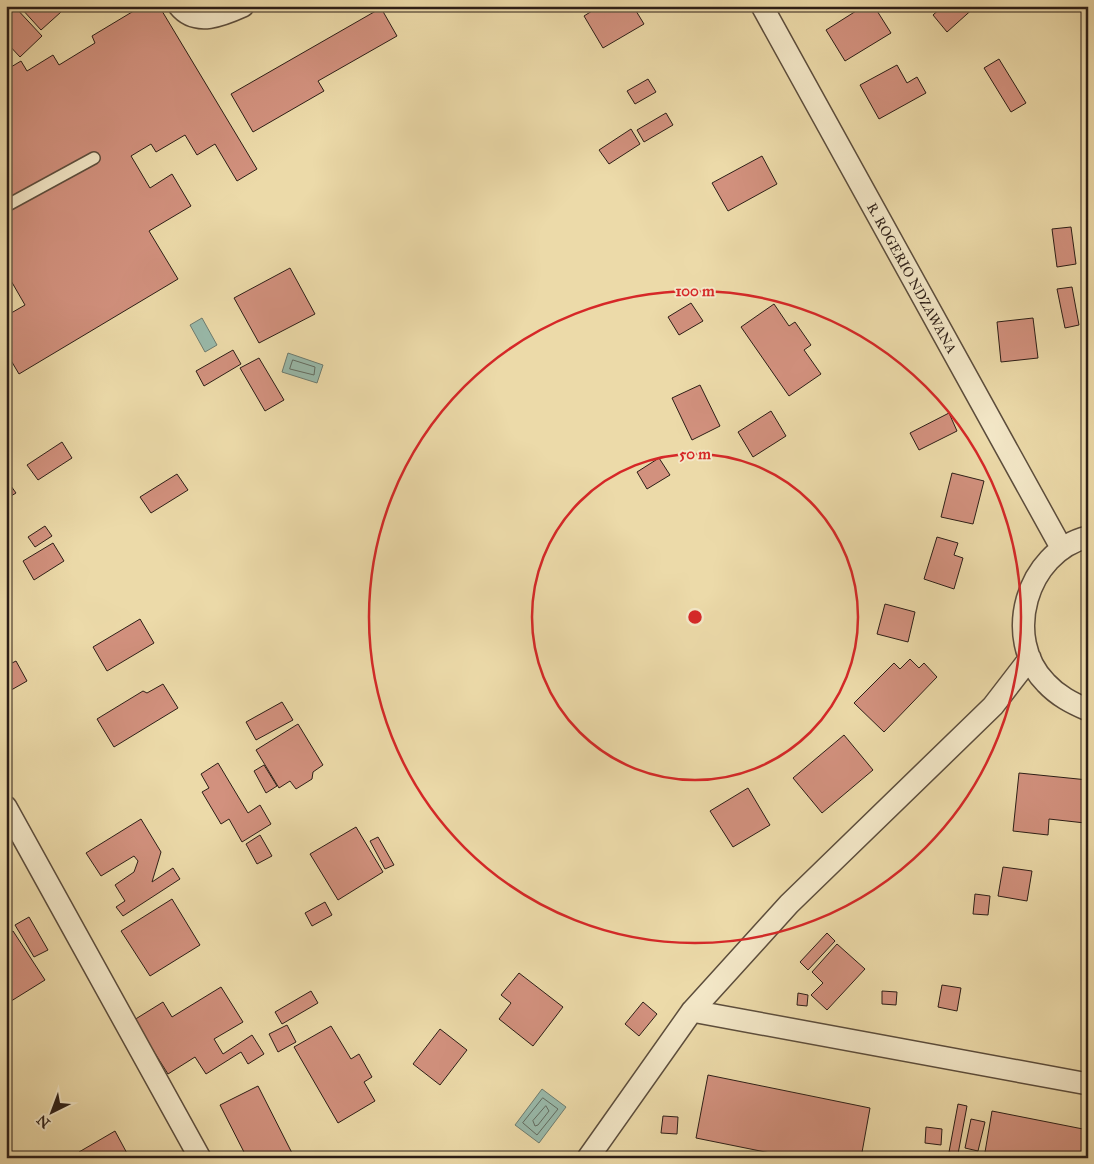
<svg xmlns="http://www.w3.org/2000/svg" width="1094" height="1164" viewBox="0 0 1094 1164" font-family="'IM FELL Great Primer',serif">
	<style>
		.water { fill: #99baab; stroke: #6d7c70 }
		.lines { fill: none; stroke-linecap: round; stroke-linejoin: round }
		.shore { stroke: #626c61; stroke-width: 1 }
		.building { fill: #d2917e; stroke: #2c1e17 }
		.service-casing { stroke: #5c4d3c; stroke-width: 14 }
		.minor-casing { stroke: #5c4d3c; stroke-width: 24 }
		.service { stroke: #f3e7c7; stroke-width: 11 }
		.minor { stroke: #f3e7c7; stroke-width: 21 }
		.ring { fill: none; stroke: #d62828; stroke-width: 2.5 }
		.labels { text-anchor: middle; stroke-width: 4; stroke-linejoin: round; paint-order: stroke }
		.street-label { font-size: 14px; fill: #2c1e17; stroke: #f3e7c7 }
		.centre { fill: #d62828; stroke: #f3e7c7; stroke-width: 2.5 }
		.ring-label { font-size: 15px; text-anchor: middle; font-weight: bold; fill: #d62828; stroke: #f3e7c7; stroke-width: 4; stroke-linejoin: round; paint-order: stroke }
	</style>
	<rect width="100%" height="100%" fill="#ecdaa9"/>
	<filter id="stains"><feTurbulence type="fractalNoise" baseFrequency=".004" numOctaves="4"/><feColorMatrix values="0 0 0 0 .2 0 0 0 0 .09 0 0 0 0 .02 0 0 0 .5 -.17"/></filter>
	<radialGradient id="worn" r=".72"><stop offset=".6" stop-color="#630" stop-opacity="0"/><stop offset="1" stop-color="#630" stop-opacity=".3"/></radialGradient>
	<path class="water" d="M202 318 217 345 205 352 190 325Z
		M288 353 323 365 317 383 282 372Z
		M542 1089 566 1107 539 1143 515 1125Z"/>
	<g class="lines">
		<path class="shore" d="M293 360 315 367 314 375 290 369Z
			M543 1098 558 1109 537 1135 523 1123Z
			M546 1106 549 1111 538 1125 535 1126 533 1121Z"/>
	</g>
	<path class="building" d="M6 6H14L42 36 20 57 6 42Z
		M23 6H57L61 12 41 30 21 8Z
		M142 6H159L257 169 237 181 215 144 197 155 185 135 156 152 151 144 131 156 150 188 172 174 191 206 149 231 178 279 19 374 6 352V316L25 305 10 279 6 281V70L21 61 27 71 53 55 59 65 95 43 92 36Z
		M600 6H633L644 24 603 48 584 16Z
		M864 6H874L891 33 845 61 826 30Z
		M943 6H976L947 32 933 15Z
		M381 8 397 36 318 81 324 91 253 132 231 94Z
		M999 59 1026 103 1011 112 984 68Z
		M897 65 907 83 917 77 926 93 879 119 860 85Z
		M648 79 656 92 635 104 627 91Z
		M666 113 673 125 644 142 637 130Z
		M631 129 640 144 609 164 599 150Z
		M762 156 777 184 728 211 712 183Z
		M1071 227 1076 264 1057 267 1052 229Z
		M290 268 315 314 259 343 234 298Z
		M1072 287 1079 325 1065 328 1057 289Z
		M691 303 703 321 679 335 668 317Z
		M774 304 789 326 795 322 811 345 804 350 821 374 789 396 741 327Z
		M1033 318 1038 358 1001 362 997 322Z
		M233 350 241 364 204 386 196 371Z
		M259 358 284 400 265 411 240 368Z
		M700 385 720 426 692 440 672 398Z
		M771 411 786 436 753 457 738 432Z
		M949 413 957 431 919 450 910 433Z
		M62 442 72 458 38 480 27 465Z
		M659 458 670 475 647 489 637 472Z
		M952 473 984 481 973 524 941 517Z
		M177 474 188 490 151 513 140 497Z
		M6 479 16 493 6 499Z
		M45 526 52 536 35 547 28 537Z
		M937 537 958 543 954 555 963 558 954 589 924 579Z
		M53 543 64 561 34 580 23 561Z
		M885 604 915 612 908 642 877 634Z
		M140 619 154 643 107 671 93 647Z
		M910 659 919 668 924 663 937 677 884 732 854 703 894 663 900 669Z
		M16 661 27 681 6 693V666Z
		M163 684 178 708 114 747 97 719 143 691 147 693Z
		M282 702 293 720 256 740 246 722Z
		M298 724 323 765 313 772 312 779 296 789 290 781 279 788 256 750Z
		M844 735 873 770 822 813 793 778Z
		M218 763 248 813 260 805 271 824 242 842 229 819 221 824 202 792 209 788 201 774Z
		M264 765 277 786 266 793 254 771Z
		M1019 773 1088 780 1085 823 1049 819 1048 835 1013 831Z
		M748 788 770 825 733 847 710 811Z
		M141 819 161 852 152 882 173 868 180 879 123 916 116 907 125 901 115 885 134 872 138 861 134 856 101 876 86 853Z
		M356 827 383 872 338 900 310 854Z
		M260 835 272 856 257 864 246 844Z
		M378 837 394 865 385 869 370 841Z
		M1003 867 1032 871 1027 901 998 896Z
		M975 894 990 896 988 915 973 914Z
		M172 899 200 945 150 976 121 931Z
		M325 902 332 915 312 926 305 913Z
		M29 917 48 950 34 957 15 925Z
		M13 931 45 980 8 1003 6 1000V935Z
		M827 933 835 941 808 970 800 962Z
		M837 944 865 969 827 1010 811 995 823 983 812 972Z
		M519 973 563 1007 533 1046 499 1019 511 1003 501 995Z
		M942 985 961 988 957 1011 938 1007Z
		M221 987 243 1022 214 1039 223 1054 252 1035 264 1054 248 1064 241 1052 206 1074 195 1057 168 1074 134 1020 163 1002 172 1017Z
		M311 991 318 1003 282 1024 275 1012Z
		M882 991 897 992 896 1005 882 1004Z
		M798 993 808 995 807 1006 797 1005Z
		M643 1002 657 1014 639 1036 625 1024Z
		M287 1025 296 1042 278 1052 269 1034Z
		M331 1026 351 1059 359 1054 372 1077 364 1082 375 1101 338 1123 294 1047Z
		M440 1029 467 1050 440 1085 413 1064Z
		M708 1075 870 1108 861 1158H795L696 1138Z
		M258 1086 293 1155 287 1158H247L220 1105Z
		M958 1104 967 1106 958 1154 949 1152Z
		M992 1111 1088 1130V1158H984Z
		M663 1116 678 1117 677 1134 661 1133Z
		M971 1119 985 1122 978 1151 965 1148Z
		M926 1127 942 1129 941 1145 925 1143Z
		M115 1131 129 1157 82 1158 79 1152Z"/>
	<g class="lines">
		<g class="service-casing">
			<path id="service" d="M6 206 94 158"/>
		</g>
		<g class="minor-casing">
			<path id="minor" d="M179 6C196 27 223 15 243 6
				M762 6 1062 549
				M1088 537C1026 552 1002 639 1046 683 1058 696 1072 703 1088 710
				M6 807 200 1158
				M692 1011 1088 1084
				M588 1158 692 1011 789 904 993 706 1030 658"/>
		</g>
		<use href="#service" class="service"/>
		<use href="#minor" class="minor"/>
	</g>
	<g class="ring">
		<circle cx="695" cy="617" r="163"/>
		<circle cx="695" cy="617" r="326"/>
	</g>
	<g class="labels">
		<g class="street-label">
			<text transform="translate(912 278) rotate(61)" y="5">R. ROGERIO NDZAWANA</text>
		</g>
	</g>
	<circle cx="695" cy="617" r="8" class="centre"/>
	<g class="ring-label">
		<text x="695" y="296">100 m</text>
		<text x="695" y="459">50 m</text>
	</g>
	<rect width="1094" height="1164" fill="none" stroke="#ecdaa9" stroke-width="25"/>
	<rect x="8" y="8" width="1079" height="1149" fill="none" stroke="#2c1e17" stroke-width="2.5"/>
	<rect x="12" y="12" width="1069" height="1139" fill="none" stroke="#2c1e17"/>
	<g transform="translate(52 1112) rotate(222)" stroke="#f3e7c7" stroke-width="4" paint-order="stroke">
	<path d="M0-4L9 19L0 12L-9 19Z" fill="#2c1e17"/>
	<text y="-8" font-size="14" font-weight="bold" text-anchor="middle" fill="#2c1e17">N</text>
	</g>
	<rect width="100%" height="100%" filter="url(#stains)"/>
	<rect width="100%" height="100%" fill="url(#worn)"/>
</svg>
